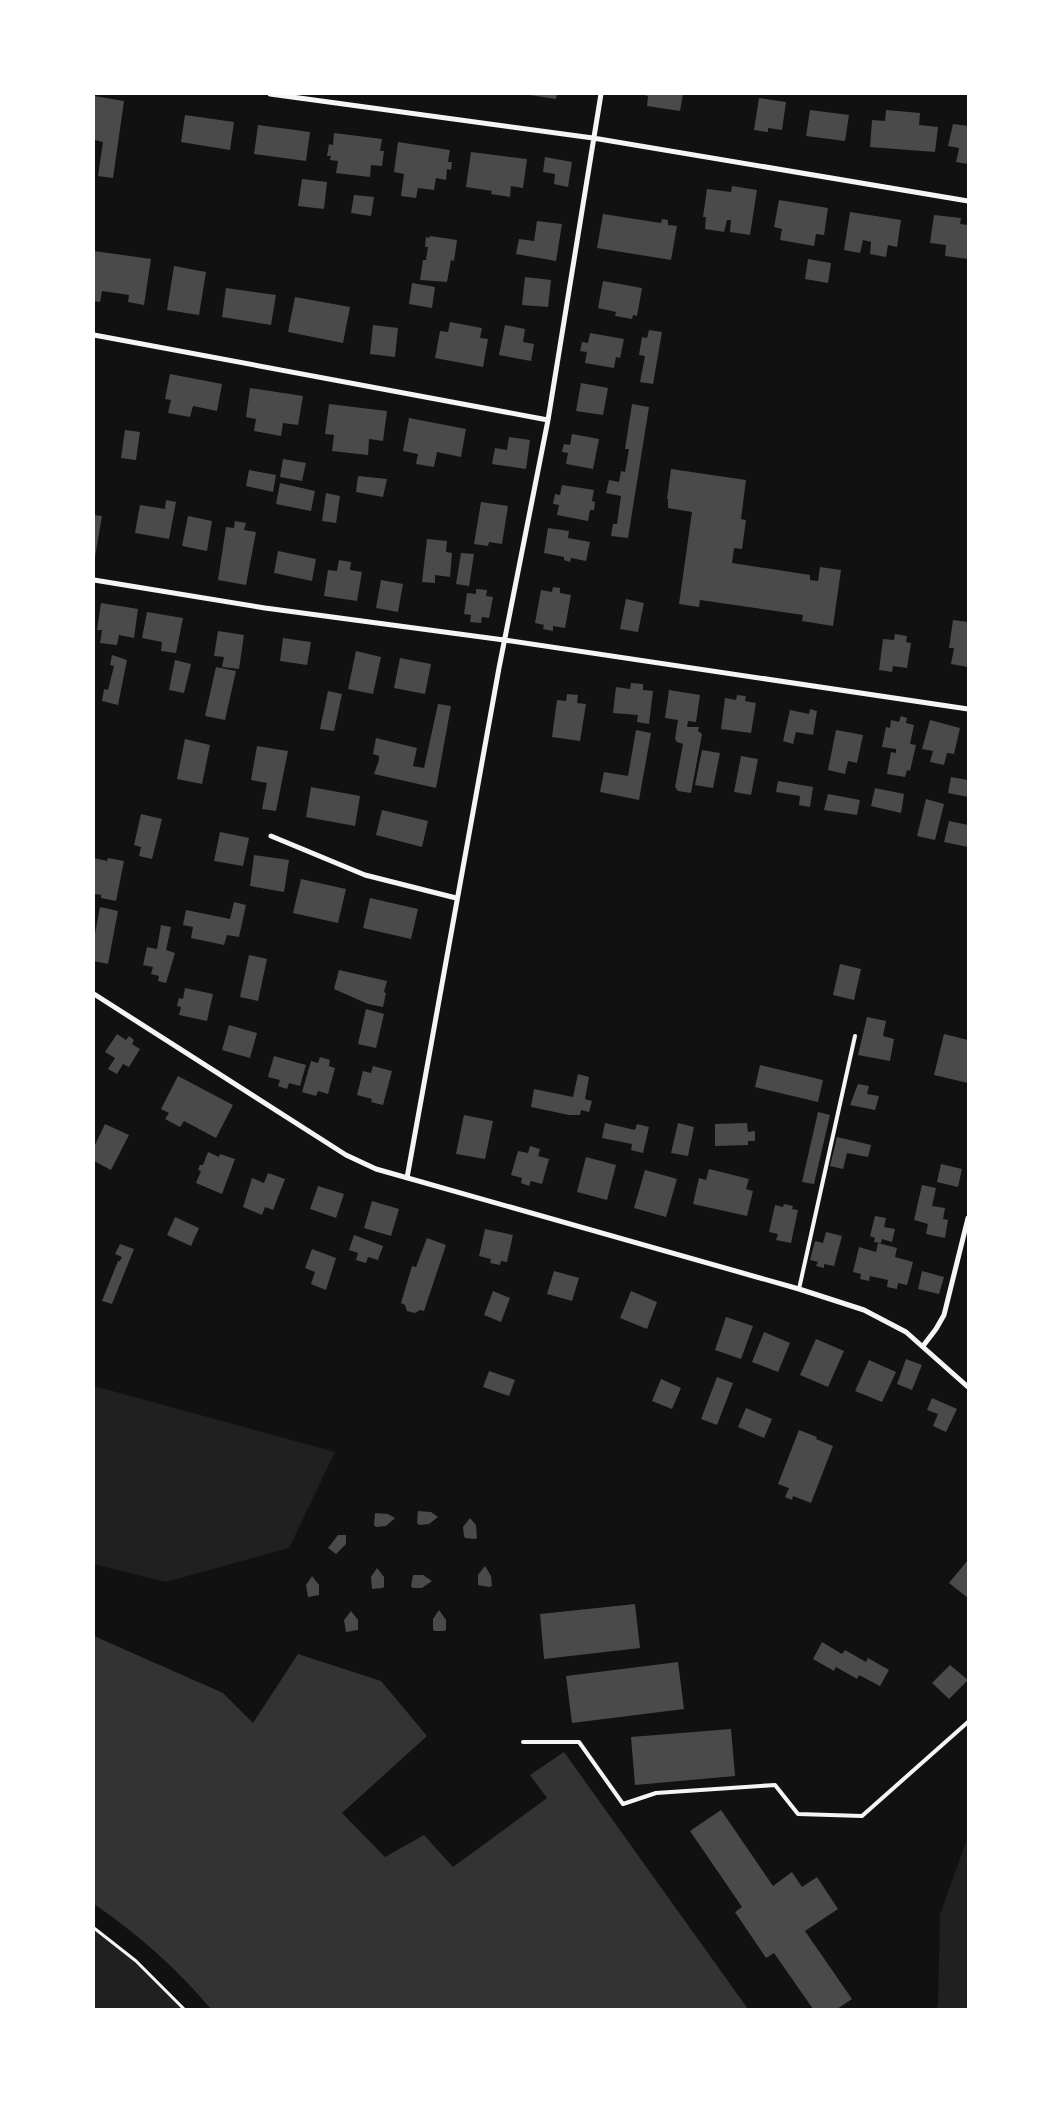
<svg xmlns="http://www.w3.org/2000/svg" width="1062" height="2103" viewBox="0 0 1062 2103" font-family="'DejaVu Sans',sans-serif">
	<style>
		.green { fill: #202020 }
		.water { fill: #333 }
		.building { fill: #4a4a4a }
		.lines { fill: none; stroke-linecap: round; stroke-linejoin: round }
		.path { stroke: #f5f5f5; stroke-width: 3 }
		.service { stroke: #f5f5f5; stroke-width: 4 }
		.minor { stroke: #f5f5f5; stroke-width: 5 }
	</style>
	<rect width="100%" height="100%" fill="#111"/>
	<path class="green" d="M94 1386 335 1452 289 1548 166 1582 94 1564Z
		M968 1836V2009H936L938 2005 940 1915Z
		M94 1928 136 1961 184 2009H94Z"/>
	<path class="water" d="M94 1636 223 1693 253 1723 298 1654 381 1681 427 1736 342 1813 385 1857 424 1835 453 1867 547 1798 530 1775 564 1752 748 2009H211C177 1969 138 1934 94 1904Z"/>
	<path class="building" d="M523 94H557L556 99Z
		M641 94H683L680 111 647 106 648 96Z
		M94 96 124 101 113 178 98 176 103 142 94 140Z
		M759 98 786 102 782 130 768 128V132L754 130Z
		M810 110 849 115 845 141 806 136Z
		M886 110 920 113 919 125 938 127 935 152 870 147 872 120 885 121Z
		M185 115 234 122 230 150 181 142Z
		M953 124 968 126V164L956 162 959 148 948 146Z
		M258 125 310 132 306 161 254 154Z
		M334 133 382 139 380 151H384L382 166 371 165 370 177 336 173 338 161 330 160 331 156H327L329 144 333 145Z
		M398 142 450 150 448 162H452L451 170 447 169 446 180 436 178 434 190 418 188 416 198 401 196 404 174 394 172Z
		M471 152 527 159 523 188 511 186 510 197 491 194 492 191 466 187Z
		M545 157 572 162 568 187 554 184 555 174 543 172Z
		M302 179 327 182 324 209 298 206Z
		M732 186 757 190 750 235 730 232 731 220H727L724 232 705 229 706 217H703L707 189 731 192Z
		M354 195 374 197 371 216 351 213Z
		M779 200 828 208 824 235 816 234 814 246 780 240 782 229 774 227Z
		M850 212 901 220 897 247 888 245 886 257 870 254 871 242 863 240 860 253 844 250Z
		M603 214 661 223 662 219 668 220V225L677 226 671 260 597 248Z
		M934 215 961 218 960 224 968 225V259L945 256 946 245 930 243Z
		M537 221 562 224 556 261 516 254 519 239 534 241Z
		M430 236 457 240 454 261 451 260 447 282 420 280 423 260H426L428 247H425L426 237 429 238Z
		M94 251 151 259 144 305 128 302 129 295 102 291 100 302 94 301Z
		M808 259 831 263 828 283 805 279Z
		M174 266 206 272 199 315 167 310Z
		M525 277 551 280 548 307 522 305Z
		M603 281 642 288 637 316 633 315 632 319 615 316 616 312 598 308Z
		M412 283 435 287 432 308 409 304Z
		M226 288 276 295 271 325 222 317Z
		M295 297 350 307 343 343 288 332Z
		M450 322 482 328 480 338 488 339 483 367 435 358 440 331 448 332Z
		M373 325 398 328 395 357 370 354Z
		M505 325 525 329 523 342 534 344 531 361 499 355Z
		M649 330 662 332 653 384 640 382 645 356 639 355 642 337 647 338Z
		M590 333 624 339 620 358 616 357 614 368 585 363 587 352 580 351 582 342 588 343Z
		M170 374 222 384 217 411 193 406 190 417 168 413 171 400 165 399Z
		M581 383 608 388 603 415 576 411Z
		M250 388 303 396 298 425 283 423 281 436 254 431 256 419 246 417Z
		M329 404 387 411 383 441 369 439 368 455 332 451 334 435 325 434Z
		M632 404 649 407 628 538 611 536 613 524H617L621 496 606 493 609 480 619 482 621 471 625 472 629 449H625Z
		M409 418 466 429 461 457 437 452 434 467 416 464 418 454 403 451Z
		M125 430 140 432 136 460 121 458Z
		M572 434 599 439 593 469 566 464 568 453 562 452 564 444 570 445Z
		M509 437 530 440 526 469 492 464 495 448 507 450Z
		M283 459 306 463 302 481 280 477Z
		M671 469 746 480 741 519 746 520 742 549 734 548 732 563 810 575V580L818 581 820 567 841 570 833 626 802 621 803 615 700 600 699 607 679 604 692 512 668 508V499H667Z
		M249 470 276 475 273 492 246 486Z
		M358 476 387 479 383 497 356 492Z
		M280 483 315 491 311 511 276 504Z
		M562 485 594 490 592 501 595 502 594 510H590L588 521 557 515 559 505 553 504 555 494 560 495Z
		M326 493 340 496 336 523 322 521Z
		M166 500 176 502 169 539 135 533 140 505 165 509Z
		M481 502 508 506 502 544 489 542 488 546 474 544Z
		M94 515 102 516 95 557H94Z
		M188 516 212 521 207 551 182 546Z
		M235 521 246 523 244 530 256 532 246 585 218 580 226 527 234 528Z
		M548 528 569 531 568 538 590 542 586 561 571 558 570 562 564 560V557L544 553Z
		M427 539 447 541 446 552 452 553 450 577 435 575V583L422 582Z
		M278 551 316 559 312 581 274 573Z
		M461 553 474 554 469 586 456 584Z
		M339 560 351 562 350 570 362 572 357 601 324 596 328 570 337 571Z
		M381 580 403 584 398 612 376 608Z
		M553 587 560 588V593L571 595 565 628 553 626V631L543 629 544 625 535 623 541 590 552 592Z
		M476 589 487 590 486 596 493 597 489 618 482 617 481 623 470 622 471 615 464 614 467 593 476 594Z
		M626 599 644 603 638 632 620 629Z
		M101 603 138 609 134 638 119 635 117 645 100 643 102 630H97Z
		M147 612 183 618 176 653 161 651 162 642 142 638Z
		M953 620 968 622V667L951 664 954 648H949Z
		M218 631 244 635 239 669 222 667 224 657 214 656Z
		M895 634 907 636 906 642 911 643 907 668 893 666 892 672 879 670 883 639 894 640Z
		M283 638 311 642 307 665 280 661Z
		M356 651 381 657 373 694 348 689Z
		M112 655 127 660 118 705 102 701 104 689 108 690 114 666 110 665Z
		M400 658 431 664 425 694 394 688Z
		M175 660 191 664 184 693 169 690Z
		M216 667 236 671 225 720 205 716Z
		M631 683 643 684V690L653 691 649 724 637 722 638 715 613 713 616 687 630 689Z
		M669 690 700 695 696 722 688 721 687 727H699L698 731 702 734 691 793 678 791 675 787 683 744 677 742 675 739 678 720 665 718Z
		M328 691 342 694 334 731 320 729Z
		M567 694 578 695 577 703 586 704 580 741 552 737 557 700 566 701Z
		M737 695 746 696 745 701 756 703 751 733 721 729 725 698 736 700Z
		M438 704 451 706 436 788 374 774 379 760V756L373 754 376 738 417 748 413 766 424 768Z
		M810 709 817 711 813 735 796 732 793 744 783 741 790 710 809 714Z
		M901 716 907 718 906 723 914 725 910 744 916 745 910 771 907 770 905 777 887 774 891 752 896 753V749L882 747 886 727 890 728 891 720 899 722Z
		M930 720 960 728 954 754 947 753 944 765 930 762 933 751 922 749Z
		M636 730 651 733 639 800 600 792 604 772 628 776Z
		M836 730 863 735 857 763 848 761 845 774 828 770Z
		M185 739 210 745 202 784 177 779Z
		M257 746 288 751 276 811 262 809 267 783 251 780Z
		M702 750 720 753 713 788 695 785Z
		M741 756 758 759 751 795 734 792Z
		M951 777 968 780V797L948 793Z
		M778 781 813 787 810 807 799 805 800 796 776 792Z
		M311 787 360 796 355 826 306 817Z
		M875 788 904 794 901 813 871 806Z
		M828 794 860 800 857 815 824 810Z
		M926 799 944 804 935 840 917 836Z
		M382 810 428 821 422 847 376 835Z
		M141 814 162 819 152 859 139 856 141 847 134 845Z
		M949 821 968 825V847L944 842Z
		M220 832 249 838 243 866 214 861Z
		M254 855 289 860 284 892 250 886Z
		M94 858 107 861 108 858 124 861 116 901 101 898V895L95 894 94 897Z
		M301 879 346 889 338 923 293 913Z
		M370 898 418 909 411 939 363 928Z
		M234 902 246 905 239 937 227 935 224 945 191 938 193 927 183 925 186 910 230 919Z
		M100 907 118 911 108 964 94 961V939Z
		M161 925 171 927 166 950 175 953 166 983 158 981 159 976 151 974 153 967 143 965 147 947 157 949Z
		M249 955 267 959 258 1001 240 997Z
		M840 964 861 969 854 1000 833 995Z
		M339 970 387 981 384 992 386 993 383 1007 368 1004 334 989Z
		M185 988 213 994 207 1021 179 1015 181 1007 177 1006 179 998 183 999Z
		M366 1009 384 1014 376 1048 358 1044Z
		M867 1017 886 1021 883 1036 894 1039 890 1061 858 1055Z
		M229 1025 257 1033 250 1058 222 1050Z
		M117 1034 126 1040 129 1036 134 1040 132 1044 140 1049 129 1067 123 1064 117 1074 108 1069 115 1058 105 1052Z
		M944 1034 968 1040V1083L934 1075Z
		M274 1056 306 1065 300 1086 289 1083 287 1089 278 1086 280 1080 268 1077Z
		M320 1057 330 1060 329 1066 335 1068 328 1094 318 1091 316 1096 302 1092 311 1061 318 1063Z
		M760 1065 823 1080 818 1102 755 1087Z
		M373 1066 392 1071 383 1105 371 1102 372 1099 357 1095 363 1071 371 1073Z
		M578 1074 589 1077 585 1099 592 1101 589 1112 581 1110 580 1115H569L531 1107 534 1089 573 1097Z
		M178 1076 233 1105 216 1138 184 1121 180 1127 165 1119 169 1113 161 1109Z
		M858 1084 869 1086 867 1094 879 1096 875 1110 850 1105Z
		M818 1112 830 1115 814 1184 802 1182Z
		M464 1115 493 1121 485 1159 456 1154Z
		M605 1123 635 1130 637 1124 649 1127 643 1153 631 1150 632 1144 602 1138Z
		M678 1123 694 1127 688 1156 671 1153Z
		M747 1123 748 1132 755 1131V1141H748V1145L715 1146V1124Z
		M105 1124 129 1135 111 1170 94 1161V1147Z
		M837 1137 871 1145 868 1157 847 1153 843 1169 830 1166Z
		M530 1146 540 1149 538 1156 549 1159 542 1184 531 1181 529 1186 521 1183 522 1178 511 1175 518 1151 528 1153Z
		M208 1152 219 1157 220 1154 235 1159 222 1194 196 1183 201 1171 198 1170 200 1165H203Z
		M586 1157 616 1165 607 1200 577 1192Z
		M941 1164 962 1169 958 1187 937 1182Z
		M709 1169 749 1179 746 1189 753 1191 747 1216 693 1204 699 1178 706 1180Z
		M645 1170 677 1179 666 1217 634 1208Z
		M268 1173 285 1179 273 1210 265 1207 262 1215 243 1207 252 1178 264 1183Z
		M922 1185 936 1188 932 1206 945 1208 943 1219 948 1220 945 1238 926 1234 928 1224 914 1220Z
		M318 1186 344 1194 336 1218 310 1209Z
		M372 1201 399 1209 391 1236 364 1228Z
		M784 1204 793 1206 792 1209 798 1210 791 1243 776 1240 778 1234 769 1232 775 1205 783 1207Z
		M875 1216 886 1218 884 1227 895 1229 892 1242 882 1239 881 1243 874 1242 875 1238 870 1236Z
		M175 1217 199 1228 191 1246 167 1235Z
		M485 1229 513 1235 507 1262 501 1261 500 1265 490 1263 491 1259 479 1256Z
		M826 1232 842 1236 834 1266 824 1264V1268L816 1266 818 1262 810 1260 815 1241 823 1243Z
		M354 1235 383 1246 378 1260 368 1257 366 1263 356 1260 358 1253 349 1250Z
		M427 1238 446 1245 424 1311 420 1310 415 1313 407 1311 405 1305 401 1303 412 1266 416 1267Z
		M878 1243 897 1248 895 1257 913 1262 907 1285 898 1283 897 1289 887 1287 888 1280 870 1276 869 1281 860 1279 861 1274 853 1272 859 1247 876 1252Z
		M120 1244 134 1249 112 1304 102 1301 118 1261H120L122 1257 115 1254Z
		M312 1249 336 1258 326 1290 311 1284 315 1272 305 1268Z
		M554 1271 579 1278 572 1301 547 1294Z
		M922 1271 944 1277 939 1294 918 1289Z
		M493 1291 510 1298 501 1322 484 1315Z
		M631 1291 657 1302 647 1329 620 1318Z
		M726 1317 753 1326 741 1359 715 1350Z
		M764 1332 790 1343 778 1372 752 1362Z
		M816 1339 844 1351 828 1387 800 1375Z
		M906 1359 922 1365 912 1390 897 1384Z
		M869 1360 896 1372 882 1402 855 1391Z
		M489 1371 515 1380 509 1396 483 1387Z
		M717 1377 733 1383 717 1425 701 1419Z
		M661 1379 681 1388 672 1409 652 1401Z
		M932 1398 957 1409 946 1432 933 1426 938 1414 927 1410Z
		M746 1408 772 1419 764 1438 738 1427Z
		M799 1430 817 1437 816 1439 833 1446 811 1503 793 1496 792 1500 785 1497 789 1488 778 1484Z
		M418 1511 431 1512 438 1517 429 1524 419 1525 417 1523Z
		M375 1513 388 1514 395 1518 386 1526 376 1527 374 1525Z
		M470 1518 476 1525 477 1538 475 1539 465 1538 464 1536 463 1527Z
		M338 1535H346V1544L336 1554 328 1548Z
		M968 1560V1598L949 1583Z
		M485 1566 491 1576 492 1586 489 1587 478 1585V1575Z
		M377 1568 384 1577V1587L382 1588 372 1589 371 1577Z
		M413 1575H423L432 1581 422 1588H413L411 1586Z
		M312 1576 319 1585V1595L308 1597 306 1585Z
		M635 1604 640 1648 544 1659 540 1614Z
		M439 1610 446 1620V1630L444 1631H434L433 1629V1619Z
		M351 1611 358 1620V1630L346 1632 344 1620Z
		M822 1642 842 1654 845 1650 866 1662 868 1658 889 1670 880 1686 859 1675 857 1679 836 1667 834 1671 813 1659Z
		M678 1662 684 1709 572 1723 566 1676Z
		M950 1665 968 1680 949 1699 932 1683Z
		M731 1729 735 1776 635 1785 631 1737Z
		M721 1810 773 1886 792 1872 802 1887 817 1877 838 1909 805 1931 852 1999 837 2009H813L774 1953 766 1958 735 1912 742 1907 690 1831Z"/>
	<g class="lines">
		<path class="path" d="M94 1928 136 1961 184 2009"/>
		<path class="service" d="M799 1289 855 1036
			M523 1742H579L623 1804 656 1793 775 1785 798 1814 862 1816 968 1722"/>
		<path class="minor" d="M270 94 593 138 968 201
			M94 335 548 420
			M94 580 265 608 504 640 968 709
			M271 836 365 875 456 898
			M94 994 346 1155 376 1169 799 1289 864 1310 906 1332 968 1387
			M407 1178 499 668 548 420 601 94
			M923 1346 936 1329 944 1315 968 1218"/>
	</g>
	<rect width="1062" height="2103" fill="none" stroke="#ffffff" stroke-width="190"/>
</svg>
